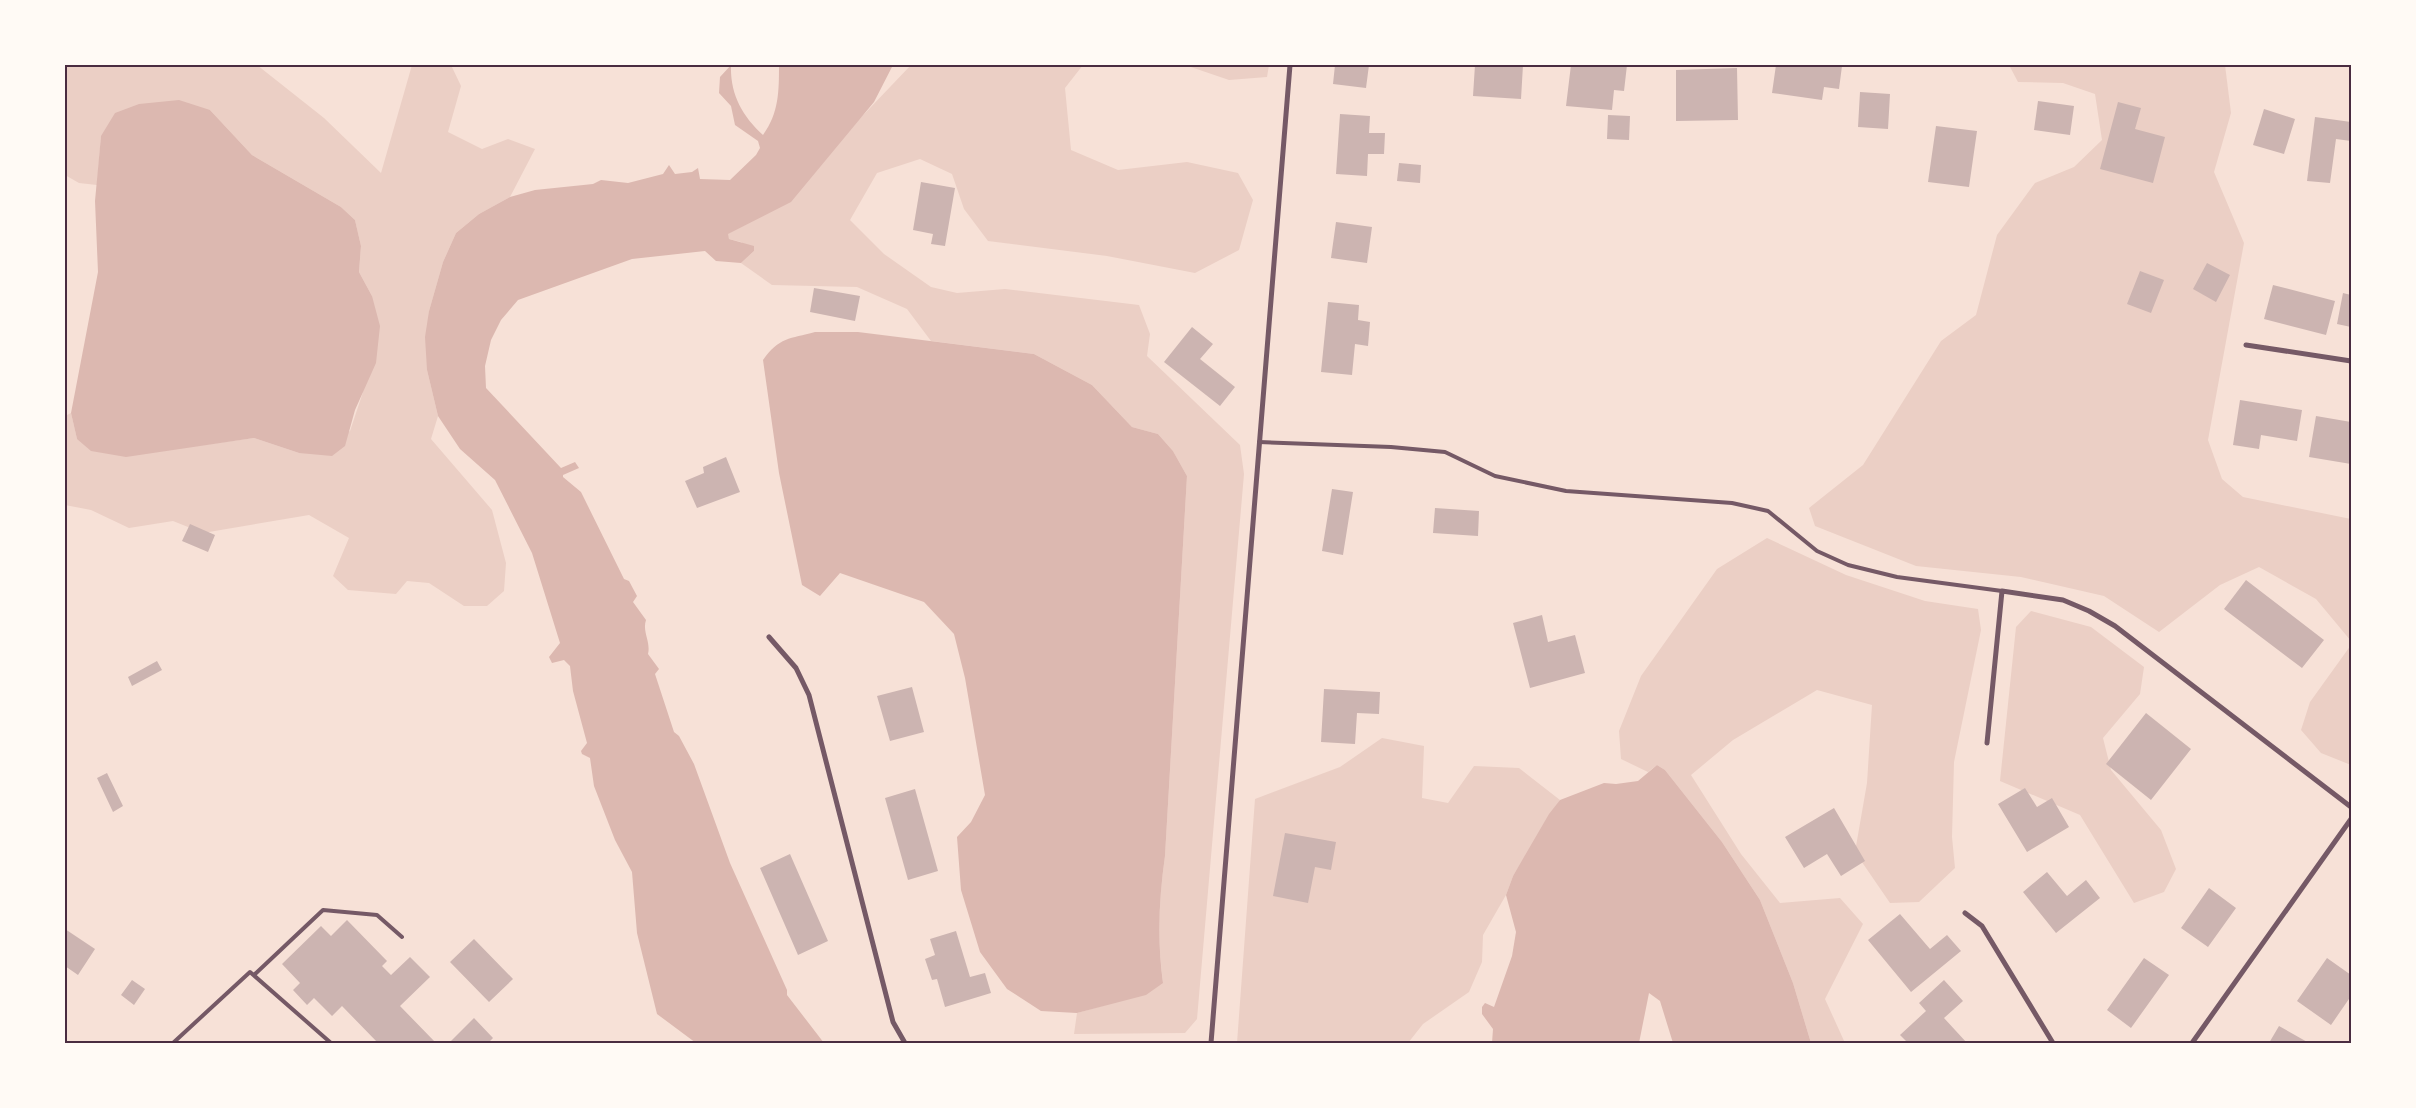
<svg xmlns="http://www.w3.org/2000/svg" width="2416" height="1108" viewBox="0 0 2416 1108" font-family="Helvetica,sans-serif">
	<style>
		.green { fill: #ebcfc5 }
		.water { fill: #dcb8b0 }
		.building { fill: #ccb4b1 }
		.lines { fill: none; stroke-linecap: round; stroke-linejoin: round }
		.service { stroke: #755966; stroke-width: 4 }
		.minor { stroke: #755966; stroke-width: 5 }
		.neatline { fill: none; stroke: #4a2c40; stroke-width: 2 }
	</style>
	<rect width="100%" height="100%" fill="#f7e1d7"/>
	<path class="green" d="M65 65H257L324 118 381 173 412 65H451L461 86 448 132 482 149 508 139 535 149 510 197 479 214 456 233 443 262 429 311 427 370 438 416 431 439 492 510 506 563 504 591 487 606H464L429 583 407 581 396 594 348 590 333 576 349 538 309 515 203 533 173 521 129 528 91 510 65 505V416L71 413 77 439 173 449 254 438 299 453 350 431 363 392 372 296 359 272 361 246 355 220 341 207 252 155 210 110 101 136 97 185 79 183 65 175Z
		M911 65H1083L1065 88 1071 150 1118 170 1187 162 1238 173 1253 200 1239 250 1195 273 1107 256 988 241 964 209 952 174 920 159 877 173 850 220 884 254 931 287 957 293 1005 289 1139 305 1150 334 1147 356 1240 445 1244 474 1197 1019 1185 1033 1074 1034 1077 1013 1109 1004 1163 982C1157 940 1159 898 1165 856L1187 476 1173 451 1158 434 1132 427 1092 385 1034 354 931 341 907 309 857 287 772 285 741 263 754 251 741 242 729 239 727 234 738 228 849 130Z
		M1185 65H1269L1267 77 1229 80Z
		M2009 65H2225L2231 113 2214 172 2244 243 2208 440 2222 479 2243 497 2351 519V641L2316 599 2259 567 2220 585 2159 632 2104 596 2021 577 1916 566 1815 526 1809 508 1863 465 1941 341 1976 315 1997 235 2035 183 2074 167 2102 140 2095 94 2063 83 2018 82Z
		M1767 538 1846 575 1925 601 1978 609 1981 630 1954 762 1952 837 1955 868 1919 902 1890 903 1855 852 1867 783 1872 705 1817 690 1733 740 1691 775 1741 854 1780 903 1840 898 1863 924 1825 999 1845 1043H1811L1793 983 1760 900 1722 842 1665 770 1657 765 1648 772 1621 759 1619 731 1641 676 1717 569Z
		M2031 611 2091 627 2144 667 2140 694 2103 738 2111 770 2161 830 2176 869 2164 892 2134 903 2080 815 2000 781 2016 627Z
		M2351 645V765L2321 753 2301 730 2310 702Z
		M1382 738 1424 746 1422 798 1448 803 1474 766 1519 768 1560 800 1513 876 1506 895 1483 935 1482 962 1469 992 1423 1024 1408 1043H1237L1255 799 1340 767Z"/>
	<path class="water" d="M731 65C730 94 742 116 763 135 779 113 779 91 779 65H893L874 102 791 202 728 234 729 239 754 246V251L741 263 716 261 705 251 632 259 518 300 501 320 491 340 485 366 486 388 561 468 575 462 579 468 563 475V477L581 492 624 579 629 581 637 596 633 602 646 620C642 632 651 642 648 654L659 669 655 674 674 732 679 736 694 764 730 863 787 990V995L824 1043H696L657 1014 637 933 632 872 615 840 594 786 590 758 582 754 581 751 587 743 573 691 570 666 564 660 552 663 549 657 560 643 532 553 495 480 460 449 438 416 427 370 425 337 429 311 443 262 456 233 479 214 510 197 535 190 593 184 601 180 628 183 663 174 669 165 675 174 692 172 698 168 700 179 730 180 756 155 760 148 758 141 735 125 731 106 719 93 720 77Z
		M179 100 210 110 252 155 341 207 355 220 361 246 359 272 372 296 380 326 376 363 355 410 345 446 332 456 299 453 254 438 126 457 91 451 77 439 71 413 98 272 95 201 101 136 115 113 139 104Z
		M815 332H858L1034 354 1092 385 1132 427 1158 434 1173 451 1187 476 1165 856C1159 898 1157 940 1163 983L1146 995 1077 1013 1041 1011 1007 989 980 952 961 890 957 837 971 822 985 795 965 678 954 634 924 602 840 573 820 596 802 585 779 473 763 360C779 337 790 339 815 332Z
		M1657 765 1665 770 1722 842 1760 900 1793 983 1811 1043H1673L1660 1001 1649 993 1639 1043H1492L1493 1029 1482 1014V1007L1485 1003 1494 1007 1512 956 1516 932 1506 895 1513 876 1549 814 1560 800 1604 783 1616 784 1638 781Z"/>
	<path class="building" d="M1335 65H1369L1366 88 1333 84Z
		M1475 65H1523L1521 99 1473 96Z
		M1571 65H1627L1624 91 1614 90 1612 110 1566 106Z
		M1776 65 1842 66 1839 89 1824 87 1822 100 1772 93Z
		M1737 68 1738 120 1676 121V70Z
		M1860 92 1890 94 1888 129 1858 127Z
		M2038 101 2074 106 2070 135 2034 130Z
		M2118 102 2141 108 2135 129 2165 137 2153 183 2100 169Z
		M2264 109 2295 119 2284 154 2253 145Z
		M1340 114 1370 116 1369 133H1385L1384 154H1368L1367 176 1336 174Z
		M1608 115 1630 116 1629 140 1607 139Z
		M2315 117 2351 122V141L2336 139 2330 183 2307 181Z
		M1936 126 1977 131 1969 187 1928 182Z
		M1399 163 1421 165 1420 183 1397 181Z
		M921 182 955 188 945 246 931 244 933 234 913 230Z
		M1336 222 1372 227 1367 263 1331 258Z
		M2207 263 2230 275 2216 302 2193 289Z
		M2140 271 2164 280 2151 313 2127 304Z
		M2273 285 2335 301 2326 335 2264 319Z
		M814 288 860 296 855 321 810 312Z
		M2343 293 2351 295V327L2337 324Z
		M1328 302 1359 305 1358 320 1370 322 1368 346 1355 344 1352 375 1321 372Z
		M1192 327 1213 344 1200 359 1235 387 1220 406 1164 362Z
		M2240 400 2302 410 2297 441 2261 435 2259 449 2233 445Z
		M2316 416 2351 422V464L2309 457Z
		M726 457 740 492 697 508 685 481 704 473 703 467Z
		M1332 489 1353 492 1343 555 1322 551Z
		M1435 508 1479 511 1478 536 1433 533Z
		M190 524 215 535 208 552 182 541Z
		M2246 580 2324 640 2302 668 2224 609Z
		M1542 615 1548 642 1575 635 1585 673 1530 688 1513 623Z
		M157 661 162 670 132 686 128 677Z
		M912 687 924 732 890 741 877 696Z
		M1324 689 1380 692 1379 714 1357 713 1355 744 1321 742Z
		M2146 713 2191 749 2151 800 2106 764Z
		M107 773 123 806 113 812 97 778Z
		M2025 788 2037 807 2052 798 2069 827 2027 852 1998 804Z
		M915 789 938 871 908 880 885 798Z
		M1834 808 1865 861 1841 876 1827 854 1804 868 1785 837Z
		M1285 833 1336 842 1331 870 1315 867 1308 903 1273 896Z
		M790 854 828 941 798 955 760 868Z
		M2047 872 2067 896 2086 880 2100 898 2056 933 2023 892Z
		M2209 888 2236 908 2208 947 2181 928Z
		M1900 914 1930 949 1947 935 1961 951 1911 992 1868 940Z
		M347 920 387 961 382 966 391 975 410 957 430 977 400 1006 436 1043H378L342 1006 332 1016 314 998 307 1005 293 990 300 983 282 964 321 926 331 936Z
		M65 929 95 949 78 975 65 966Z
		M956 931 970 977 985 973 991 993 945 1007 937 979 932 980 925 959 935 955 930 939Z
		M474 939 513 979 489 1002 450 962Z
		M2144 958 2169 975 2131 1028 2107 1010Z
		M2327 958 2351 975V996L2331 1025 2297 1001Z
		M132 980 145 989 134 1005 121 995Z
		M1944 980 1963 1001 1944 1018 1967 1043H1908L1900 1035 1926 1011 1919 1003Z
		M474 1018 493 1038 488 1043H449Z
		M2279 1026 2309 1043H2269Z"/>
	<g class="lines">
		<path class="service" d="M1259 442 1391 447 1445 452 1495 476 1566 491 1732 503 1768 511 1817 551 1848 565 1897 577 2002 591
			M254 975 323 910 377 915 402 937
			M173 1043 250 972 331 1043"/>
		<path class="minor" d="M2246 345 2351 361
			M769 637 796 668 809 695 893 1022 905 1043
			M1987 743 2002 591 2063 600 2089 611 2115 626 2351 807
			M1965 913 1982 926 2053 1043
			M1211 1043 1290 65
			M2192 1043 2351 819"/>
	</g>
	<rect width="2416" height="1108" fill="none" stroke="#fffaf5" stroke-width="132"/>
	<rect x="66" y="66" width="2284" height="976" class="neatline"/>
</svg>
